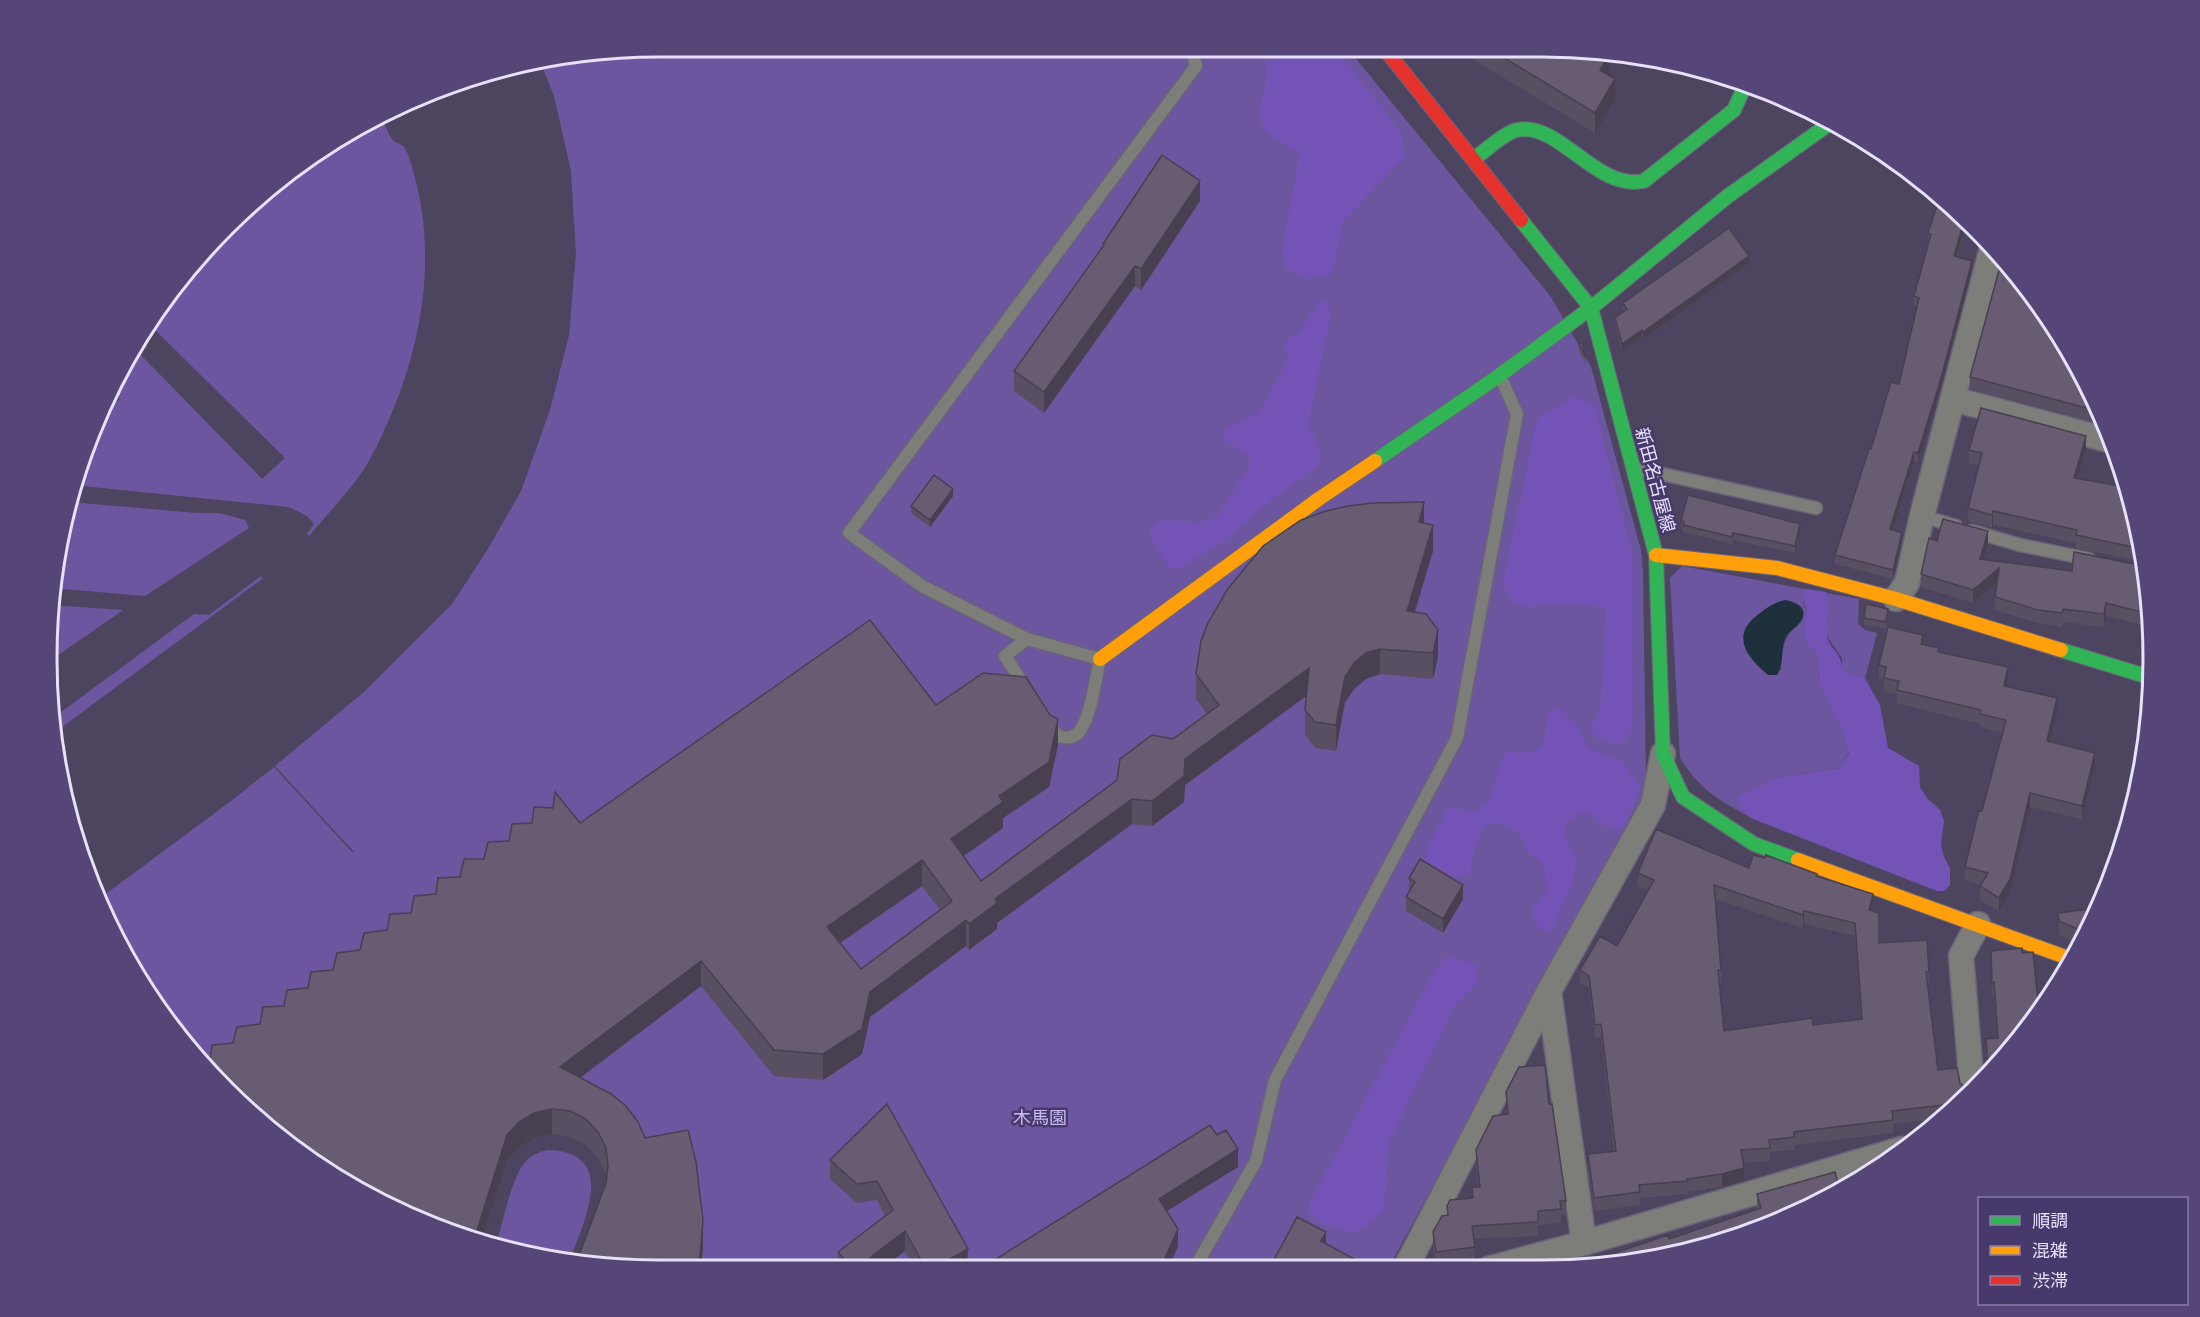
<svg xmlns="http://www.w3.org/2000/svg" width="2200" height="1317" viewBox="0 0 2200 1317" font-family="Rubik,'Noto Sans JP',sans-serif">
	<style>
		.green { fill: #6c56a0; fill-rule: evenodd }
		.forest { fill: #7354b6 }
		.water { fill: #1f303d }
		.lines { fill: none; stroke-linecap: round; stroke-linejoin: round }
		.lane-casing { stroke: #6a6479; stroke-width: 15 }
		.street-casing { stroke: #6a6479; stroke-width: 27 }
		.fast-casing { stroke: #6a6479; stroke-width: 16 }
		.slow-casing { stroke: #6a6479; stroke-width: 16 }
		.jam-casing { stroke: #6a6479; stroke-width: 16 }
		.lane { stroke: #7d7d79; stroke-width: 12 }
		.street { stroke: #7d7d79; stroke-width: 24 }
		.fast { stroke: #30b455; stroke-width: 14 }
		.slow { stroke: #ff9f0a; stroke-width: 14 }
		.jam { stroke: #e5322d; stroke-width: 14 }
		.wall { fill: #594f62; fill-rule: evenodd }
		.shaded-wall { fill: #484050 }
		.building { fill: #675c72; stroke: #484050; stroke-width: 1.5; fill-rule: evenodd }
		.labels { text-anchor: middle; stroke-width: 5; stroke-linejoin: round; paint-order: stroke }
		.street-label { font-size: 18px; fill: #e7e1fa; stroke: #48396c }
		.park-label { font-size: 18px; fill: #c7baf1; stroke: #48396c }
		.rim { fill: none; stroke: #e7e1fa; stroke-width: 3 }
	</style>
	<rect width="100%" height="100%" fill="#4d4560"/>
	<path class="green" d="M1348 49 1551 297 1591 367 1641 550 1643 571 1646 780 1643 798 1388 1269H701L703 1246 699 1202 638 1148 211 1075 173 1031 128 964 99 899 231 801 274 767 352 852H354L275 766 365 691 452 604 488 549 521 491 550 410 569 335 576 254 571 171 554 96 540 61 578 52Z
		M381 114C384 122 387 132 392 139 395 143 399 143 403 146 408 151 410 161 412 167 438 253 423 344 387 424 380 440 373 455 364 469 348 493 327 514 309 536L307 534 314 524 307 516 289 507 73 485 79 462 135 349 262 479 285 458 148 323 226 226 286 173Z
		M70 502 197 513H219L245 520 249 528 145 596 51 588Z
		M1682 566 1859 599 1858 624 1865 630 1877 633 1865 678 1850 674 1842 667V658L1802 600 1807 611 1803 633 1806 642 1817 655 1819 683 1842 729 1849 752 1839 768 1777 778 1739 807 1753 819C1718 799 1702 792 1680 758L1670 578ZM1799 624C1783 636 1782 650 1781 670L1768 675 1746 650Z
		M261 576 262 579 54 733 52 719 72 704 194 614 209 615Z
		M50 605 123 610 47 663Z
		M548 1150C619 1152 584 1221 570 1260L496 1245C502 1225 513 1172 527 1160 533 1154 540 1152 548 1150Z"/>
	<path class="forest" d="M1267 49H1335L1400 131 1405 157 1343 221 1334 269 1327 278 1301 277 1285 267 1282 253 1299 155 1291 148 1265 132 1259 113 1266 82Z
		M1320 300 1329 304 1330 318 1308 424 1319 449V465L1270 501 1224 541 1177 570 1168 566 1150 537 1151 528 1159 520 1201 522 1217 517 1251 464 1245 453 1224 439 1225 428 1259 412 1284 367 1288 354 1284 343 1302 329Z
		M1574 396 1594 405 1633 557V729L1624 742 1614 745 1595 737 1591 727 1600 711 1606 610 1598 605H1540C1523 612 1509 600 1503 584L1537 419Z
		M1807 589 1826 592C1830 608 1824 624 1827 637 1830 649 1841 652 1842 667L1850 674 1865 678 1880 705 1888 748 1919 766 1920 787 1927 798 1940 810 1944 821 1941 845 1944 857 1950 868V885L1944 891H1937L1753 819 1739 807 1738 797 1777 778 1839 768 1849 753 1842 729 1819 683 1817 655 1806 642 1803 633 1807 611 1802 593Z
		M1560 708 1579 729 1587 747 1623 762 1640 786 1630 814 1621 829 1606 827 1595 816 1580 812 1566 824 1565 838 1576 856 1573 882 1551 930 1544 931 1536 923 1533 909 1548 889 1544 865 1526 850 1521 835 1507 825 1489 823C1480 832 1476 842 1473 855 1471 862 1472 868 1468 875L1442 879 1422 864 1425 854 1449 807 1475 812C1499 797 1493 772 1507 752H1535L1545 741 1547 713Z
		M1445 957 1461 959 1476 965 1478 981 1470 991 1456 1003 1389 1142 1384 1210C1365 1227 1360 1238 1333 1227 1323 1223 1317 1220 1309 1211L1310 1202 1436 968Z"/>
	<path class="water" d="M1785 600C1799 602 1811 611 1798 625 1793 630 1788 632 1785 638 1781 650 1784 665 1777 675H1768C1745 656 1730 634 1760 613 1768 607 1775 602 1785 600Z"/>
	<g class="lines">
		<g class="lane-casing">
			<path id="lane" d="M1635 468 1816 508
				M1922 516 1956 526
				M1972 531 2020 545 2089 559
				M1027 639 922 586 849 533 1196 66 1192 49
				M1027 639 1100 659C1095 679 1092 715 1079 732 1073 739 1065 738 1057 736L1005 656Z
				M1194 1269 1256 1161 1275 1080 1457 738 1517 414 1500 376"/>
		</g>
		<g class="street-casing">
			<path id="street" d="M1953 399 2112 441
				M1896 599 1907 583 1922 516 1992 248
				M1549 991 1584 1243
				M1972 1088 1961 956 1978 924
				M1405 1269 1549 991 1653 805 1663 754
				M1488 1269 1584 1243 1902 1149"/>
		</g>
		<g class="fast-casing">
			<path id="fast" d="M1474 159C1485 151 1504 133 1517 130 1560 121 1595 191 1644 181L1734 110 1746 83
				M1521 220 1591 308 1656 555 1663 754 1683 797 1754 844 1798 860
				M1375 461 1500 375 1591 308 1728 196 1829 124
				M2061 650 2152 678"/>
		</g>
		<g class="slow-casing">
			<path id="slow" d="M1656 555 1777 568 1896 599 2061 650
				M1100 659 1320 498 1375 461
				M1798 860 2071 959"/>
		</g>
		<g class="jam-casing">
			<path id="jam" d="M1385 49 1521 220"/>
		</g>
		<use href="#lane" class="lane"/>
		<use href="#street" class="street"/>
		<use href="#fast" class="fast"/>
		<use href="#slow" class="slow"/>
		<use href="#jam" class="jam"/>
	</g>
	<path class="wall" d="M1458 48H1582L1610 75 1609 76 1615 100 1595 133 1458 50Z
		M1940 197 1967 220 1957 257 1972 270 1942 384 1918 462 1914 461 1893 530 1902 542 1893 579 1835 564V555L1871 449 1899 384 1917 306H1914V296L1928 243V233Z
		M1200 201 1141 290 1135 286 1044 413 1014 391V371L1103 247V244Z
		M1749 263 1643 339 1642 337 1622 351 1615 325V318L1624 312 1623 310V303Z
		M2051 319 2105 421 2095 418 2094 422 1970 389V377Z
		M1579 344 1586 357V364L1579 351Z
		M2086 449 2078 479 2142 539 2144 562 2076 548V543L1993 525 1992 528 1968 521V508L1979 466 1969 463V450Z
		M953 496 930 527 911 513V506Z
		M1681 521 1800 531 1795 553 1733 540 1732 544 1683 532V529L1681 528Z
		M1424 523 1433 551 1415 612 1438 656 1433 679 1380 674 1366 679 1354 689 1345 702 1336 751 1315 748 1305 735V710L1306 696 1185 785 1184 802 1152 826 1132 824 997 923V929L969 950 966 946 870 1017 862 1054 823 1080 774 1076 701 986 580 1078 645 1138 703 1246 701 1269H618L606 1183V1174L598 1158 586 1145 570 1137 552 1134 534 1138 519 1147 507 1161 481 1242 461 1238 210 1061 509 841 580 823 936 705 1058 745 1049 787 1003 818V828L963 856 981 881 1207 714 1196 699V674ZM922 886 940 910 861 969 840 943Z
		M1937 541 1988 544 1984 559 2072 571 2144 566 2150 627 2106 616 2104 627 2063 622 2062 627 2038 623 1995 610V597L1997 583 1973 603 1921 587V574Z
		M1888 616 1886 629 1864 625V618Z
		M1923 645 2008 681 2007 687 2057 712 2050 742 2095 767 2082 819 2030 807 2010 893 1999 911 1980 900V886L1981 885 1965 880V867L1982 811 2003 733 1980 727V724L1897 703V694L1884 691V680L1879 679V665Z
		M1749 868 1817 876 1873 907 1872 911 1879 943 1929 972V985H1928L1938 1070 1960 1083 1966 1088 1971 1089 1945 1118 1893 1124V1133L1794 1145V1150L1770 1152V1161L1743 1163 1744 1181 1722 1187 1688 1192V1194L1640 1198V1205L1594 1211 1588 1167V1154L1614 1151 1601 1037 1595 1038 1589 988 1580 983V970L1617 946 1648 890 1638 886V873ZM1715 899 1803 928 1804 924 1855 936 1861 1019 1813 1025 1724 1031 1719 983H1721V970Z
		M1409 878 1463 899 1443 933 1406 911V897L1409 891Z
		M2099 908 2080 944 2059 935 2058 913Z
		M1991 951 2022 953 2039 1012 1987 1065 1986 1039 1997 1038 1994 995H1992Z
		M1506 1092 1549 1104 1566 1201V1214L1561 1215V1223L1538 1225V1236L1474 1239 1475 1261 1436 1266 1433 1245V1232L1447 1215V1206L1472 1198 1478 1187 1476 1163V1150L1507 1114Z
		M887 1104 968 1269H915L905 1251 881 1269H838V1252L885 1216 877 1200 857 1203 830 1179V1160Z
		M1238 1167 1167 1211 1178 1246 1168 1269H996V1259Z
		M1839 1187 1582 1269H1576V1266L1669 1239 1757 1209V1194Z"/>
	<path class="shaded-wall" d="M1610 54V75L1600 91V70Z
		M1615 79V100L1595 133V113Z
		M1200 181V201L1141 290V269Z
		M1965 218 1967 220 1954 265V256Z
		M1749 256V263L1643 339V332Z
		M1972 261V270L1942 384 1918 462V453Z
		M1135 266V286L1044 413V392Z
		M1642 330V337L1622 351V344Z
		M119 382V400L106 408Z
		M2086 436V449L2074 491V478Z
		M1914 452V461L1890 539V529Z
		M953 489V496L930 527V520Z
		M1424 502V528L1419 522Z
		M1993 511V525L1992 528V515Z
		M1800 524V531L1795 553V546Z
		M1433 525V551L1407 637V611Z
		M1988 531V544L1980 572V559Z
		M1902 533V542L1893 579V570Z
		M1999 568V581L1973 603V590Z
		M2106 603V616L2104 627V614Z
		M1438 630V656L1433 679V653Z
		M1380 649V674L1366 679 1354 689 1345 702 1336 751V725L1345 677 1354 663 1366 653Z
		M2008 667V681L2004 700V686Z
		M1309 668V694L1185 785 1184 802 1152 826V801L1185 759Z
		M2057 698V712L2047 755V741Z
		M1058 719V745L1049 787 1003 818V828L951 865V839L999 796Z
		M2095 753V767L2082 819V806Z
		M2030 793V807L2010 893 1999 911V898Z
		M1132 799V824L997 923V929L969 950V924L995 899Z
		M922 860V886L827 952V927Z
		M1463 885V899L1443 933V919Z
		M1873 894V907L1869 923V910Z
		M1804 911V924L1803 928V915Z
		M966 920V946L870 1017 862 1054 823 1080V1054L870 992Z
		M701 961V986L560 1093V1067Z
		M552 1109V1134L534 1138 519 1147 507 1161 481 1242 474 1240 507 1135 519 1122 534 1113Z
		M1238 1149V1167L1159 1216V1199Z
		M1744 1168V1181L1722 1187V1174Z
		M703 1220V1246L701 1269H697Z
		M1178 1229V1246L1168 1269H1160Z
		M905 1231V1251L881 1269H855Z
		M1326 1232V1253L1321 1241Z
		M968 1249 967 1269H932Z
		M1354 1259V1269H1349Z
		M1134 1262V1269H1123Z"/>
	<path class="building" d="M1488 48H1582L1608 53 1610 54 1600 70 1615 79 1595 113Z
		M1162 155 1200 181 1141 269 1135 266 1044 392 1014 371 1104 245 1103 244Z
		M1940 197 1965 218 1954 256 1972 261 1942 375 1918 453 1914 452 1890 529 1902 533 1893 570 1835 555 1869 449H1871L1891 382 1899 384 1919 298 1914 296 1931 234 1928 233Z
		M1729 228 1749 256 1643 332 1642 330 1622 344 1615 318 1627 309 1623 303Z
		M2002 259 2051 319 2098 407 2095 406 2094 410 1970 377Z
		M1582 342 1586 357 1579 344Z
		M1981 408 2086 436 2074 478 2126 487 2142 539 2143 549 2076 535 2077 530 1993 511 1992 515 1968 508 1982 453 1969 450Z
		M934 475 953 489 930 520 911 506Z
		M1688 495 1800 524 1795 546 1733 533 1732 537 1683 525 1684 522 1681 521Z
		M1424 502 1419 522 1433 525 1407 611 1426 614 1438 630 1433 653 1380 649 1366 653 1354 663 1345 677 1336 725 1315 722 1305 710 1309 668 1185 759 1184 776 1152 801 1132 799 995 899 997 903 969 924 966 920 870 992 862 1029 823 1054 774 1050 701 961 560 1067 611 1094 626 1106 638 1122 645 1138 688 1130 696 1162 703 1220 700 1255 697 1269H618L577 1261 606 1183 608 1166 606 1148 598 1132 586 1119 570 1111 552 1109 534 1113 519 1122 507 1135 474 1240 461 1238 318 1167 226 1091 199 1061H210L212 1045 233 1043 237 1027 260 1024 263 1007 284 1006 287 990 308 988 311 972 333 970 337 953 360 950 364 933 387 930 390 914 411 913 414 896 436 894 438 878 460 877 464 859H484L488 842 509 841 512 824 532 823 534 807 553 808 555 792 580 823 870 620 936 705 983 673 1026 677 1050 715 1058 719 1049 762 999 796 1003 802 951 839 981 881 1117 780 1120 759 1152 735 1173 739 1219 705 1196 674 1201 641 1208 623 1227 590 1263 546 1301 520 1326 511 1348 506 1373 503ZM922 860 952 901 861 969 827 927Z
		M1943 519 1988 531 1980 559 2072 571 2074 552 2144 566 2149 614 2106 603 2104 614 2063 609 2062 613 2038 610 1995 597 1999 568 1973 590 1921 574 1929 538 1937 541Z
		M1866 604 1888 609 1886 622 1864 618Z
		M1888 627 1923 635 1921 644 1939 648 1938 652 2008 667 2004 686 2057 698 2047 741 2095 753 2082 806 2030 793 2010 879 1999 898 1980 886 1988 873 1965 867 1979 810 1982 811 2006 720 1980 714 1981 710 1897 690 1899 681 1884 678 1886 667 1879 665Z
		M1656 829 1749 868 1753 855 1765 858 1766 855 1817 874 1816 876 1873 894 1869 910 1879 913V943L1927 940 1929 972H1926L1938 1070 1957 1068 1960 1083 1966 1088 1971 1089 1965 1096 1953 1097V1104L1892 1111 1893 1120 1794 1132V1137L1769 1140 1770 1148 1741 1150 1744 1168 1722 1174 1687 1179 1688 1181 1639 1185 1640 1192 1594 1198 1588 1154 1616 1151 1601 1024 1595 1025 1589 976 1580 970 1600 936 1617 946 1654 880 1638 873ZM1714 885 1803 915 1804 911 1855 923 1862 1019 1813 1025 1812 1018 1724 1031 1718 970H1721Z
		M1420 859 1463 885 1443 919 1406 897 1415 882 1409 878Z
		M2099 908 2087 930 2082 931 2059 921 2058 913Z
		M2022 948V953L2033 952 2039 1012 1985 1073V1065H1988L1986 1039 1998 1038 1994 982H1992L1991 951Z
		M1545 1065 1549 1104H1552L1566 1201H1560L1561 1209 1538 1211V1222L1472 1226 1475 1247 1436 1252 1433 1232 1442 1216 1448 1215 1447 1206 1450 1200 1473 1198 1472 1187H1480L1476 1150 1493 1116 1508 1114 1506 1092 1519 1067Z
		M887 1104 968 1249 932 1269H926L905 1231 855 1269H852L838 1252 893 1210 877 1181 857 1184 830 1160Z
		M1210 1125 1217 1135 1226 1130 1238 1149 1159 1199 1178 1229 1160 1269H1130L1134 1262 1123 1269H1002L996 1259Z
		M1835 1172 1839 1187 1856 1183 1847 1189 1700 1250 1577 1269 1576 1266 1668 1235 1669 1239 1761 1208 1757 1194Z
		M1297 1217 1326 1232 1321 1241 1354 1259 1349 1269H1269Z"/>
	<g class="labels">
		<g class="street-label">
			<text transform="translate(1655 480) rotate(75)" y="6">新田名古屋線</text>
		</g>
		<g class="park-label">
			<text x="1040" y="1124">木馬園</text>
		</g>
	</g>
	<path d="M0 0H2200V1317H0ZM658 57H1542A601 601 0 0 1 2143 658V659A601 601 0 0 1 1542 1260H658A601 601 0 0 1 57 659V658A601 601 0 0 1 658 57Z" fill="#554677" fill-rule="evenodd"/>
	<path class="rim" d="M658 57H1542A601 601 0 0 1 2143 658V659A601 601 0 0 1 1542 1260H658A601 601 0 0 1 57 659V658A601 601 0 0 1 658 57Z"/>
	<rect x="1978" y="1197" width="210" height="108" fill="#48396c" stroke="#887ca5" stroke-width="1.5"/>
	<rect x="1990" y="1216" width="30" height="9" fill="#30b455" stroke="#887ca5" stroke-width="1.5"/>
	<text x="2032" y="1227" font-size="18" fill="#e7e1fa">順調</text>
	<rect x="1990" y="1246" width="30" height="9" fill="#ff9f0a" stroke="#887ca5" stroke-width="1.5"/>
	<text x="2032" y="1257" font-size="18" fill="#e7e1fa">混雑</text>
	<rect x="1990" y="1276" width="30" height="9" fill="#e5322d" stroke="#887ca5" stroke-width="1.5"/>
	<text x="2032" y="1287" font-size="18" fill="#e7e1fa">渋滞</text>
</svg>
